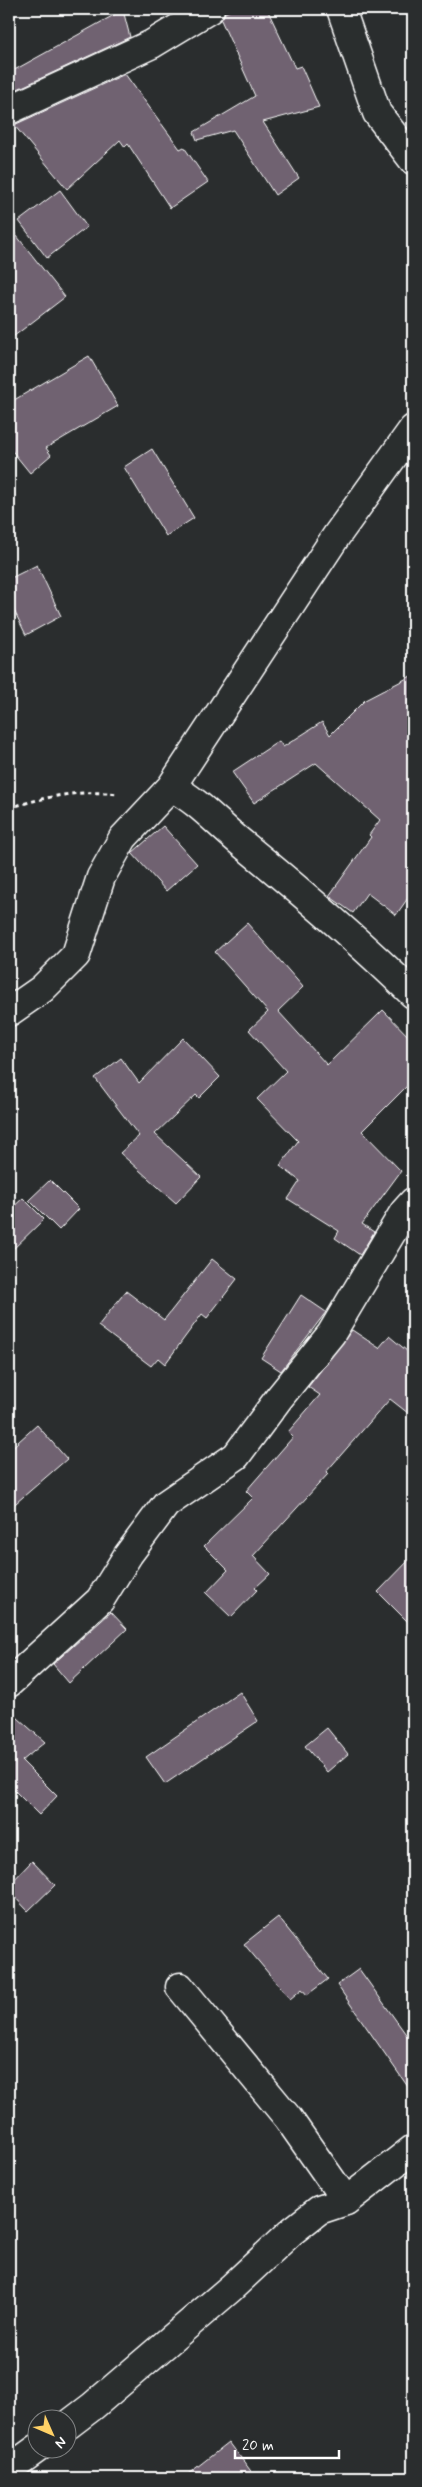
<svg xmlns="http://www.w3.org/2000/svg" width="422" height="2487" viewBox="0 0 422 2487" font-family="Mynerve,sans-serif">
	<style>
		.building { fill: #6f6271; stroke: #fff }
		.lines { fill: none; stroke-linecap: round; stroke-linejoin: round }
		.street-casing { stroke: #fff; stroke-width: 31 }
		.path { stroke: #fff; stroke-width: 3; stroke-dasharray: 4 4; stroke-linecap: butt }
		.street { stroke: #2a2d2e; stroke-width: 28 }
	</style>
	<rect width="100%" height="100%" fill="#2a2d2e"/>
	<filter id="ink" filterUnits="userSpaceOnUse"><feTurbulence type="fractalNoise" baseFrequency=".02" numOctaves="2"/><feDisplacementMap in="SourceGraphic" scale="10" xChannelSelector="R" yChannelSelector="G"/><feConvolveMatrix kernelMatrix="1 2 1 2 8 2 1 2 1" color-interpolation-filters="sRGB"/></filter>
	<g filter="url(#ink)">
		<path class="building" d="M233 9H267L295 68 301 66 319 107 263 122 299 178 275 195 233 130 197 140 194 132 255 96 221 20 225 13Z
			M123 10 130 37 9 93V73Z
			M125 74 180 149 184 147 208 182 170 208 128 144 125 147 120 140 67 189 14 125Z
			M60 190 87 227 47 258 19 221Z
			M9 226 65 297 9 340Z
			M89 356 118 406 46 448 51 455 30 473 9 447V403Z
			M152 449 194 518 166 536 124 467Z
			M37 565 61 616 26 635 9 600V579Z
			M413 675V891L396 915 367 893 353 913 329 896 371 837 369 835 380 820 316 763 254 803 232 772 279 741 283 747 322 722 330 735 365 700Z
			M163 826 197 864 166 891 132 853Z
			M247 923 303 987 278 1011 327 1065 383 1010 413 1041V1080L362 1131 401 1171 362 1224 374 1232 360 1255 335 1238 339 1231 288 1199 300 1181 280 1166 298 1141 257 1099 286 1071 249 1030 268 1012 215 952Z
			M183 1038 220 1077 199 1098 196 1095 155 1134 201 1177 176 1203 120 1153 139 1136 95 1078 121 1058 139 1083Z
			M50 1180 79 1209 59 1230 29 1200Z
			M23 1198 44 1219 9 1253V1211Z
			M212 1259 237 1279 207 1318 202 1314 165 1364 158 1358 151 1366 98 1326 126 1291 164 1320Z
			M301 1295 326 1312 281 1371 261 1358Z
			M352 1330 379 1348 389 1336 413 1356V1417L390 1399 326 1472 328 1474 253 1556 270 1574 255 1588 257 1590 231 1617 206 1593 228 1570 204 1546 253 1498 246 1491 293 1437 288 1432 320 1395 308 1387Z
			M37 1425 67 1459 9 1509V1450Z
			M413 1556V1627L378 1592Z
			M111 1612 127 1629 69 1683 53 1664Z
			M240 1692 258 1721 165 1784 146 1757Z
			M9 1710 45 1742 22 1761 57 1796 39 1815 9 1785Z
			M327 1728 348 1754 327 1772 305 1746Z
			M32 1861 55 1885 28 1911 9 1891V1885Z
			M278 1917 328 1979 307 1995 302 1989 290 1999 244 1944Z
			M359 1969 413 2044V2094L337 1985Z
			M229 2442 256 2478H183Z"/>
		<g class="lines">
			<g class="street-casing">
				<path id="street" d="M341 9 377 113 413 160
					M9 110 152 44 210 9
					M171 787C198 801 216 822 239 841 299 890 358 940 413 994
					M9 1012 42 989 76 955 101 877 123 838 171 787 337 535 413 429
					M9 1683 100 1600 128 1555 166 1504 236 1456 279 1398 331 1334 404 1212 413 1202
					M180 1987 288 2118 346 2201
					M68 2425 93 2406 231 2288 291 2232 319 2210 346 2201 413 2149
					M9 2469 38 2448"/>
			</g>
			<path class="path" d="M9 808C48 796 77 790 119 794"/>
			<use href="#street" class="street"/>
		</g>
	</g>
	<rect width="422" height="2487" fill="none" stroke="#2a2d2e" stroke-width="30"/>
	<rect x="15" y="15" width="392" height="2457" fill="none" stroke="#fff" stroke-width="2" filter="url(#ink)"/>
	<g transform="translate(52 2434) rotate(135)"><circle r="24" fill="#2a2d2e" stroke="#7f8182"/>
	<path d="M0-4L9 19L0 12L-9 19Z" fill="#ffd166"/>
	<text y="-8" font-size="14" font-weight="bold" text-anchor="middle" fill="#ffffff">N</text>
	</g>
	<path d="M235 2450v8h104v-8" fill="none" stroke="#ffffff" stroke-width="2.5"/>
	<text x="242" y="2450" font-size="15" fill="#ffffff" stroke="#2a2d2e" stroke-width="4" paint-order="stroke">20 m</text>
</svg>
